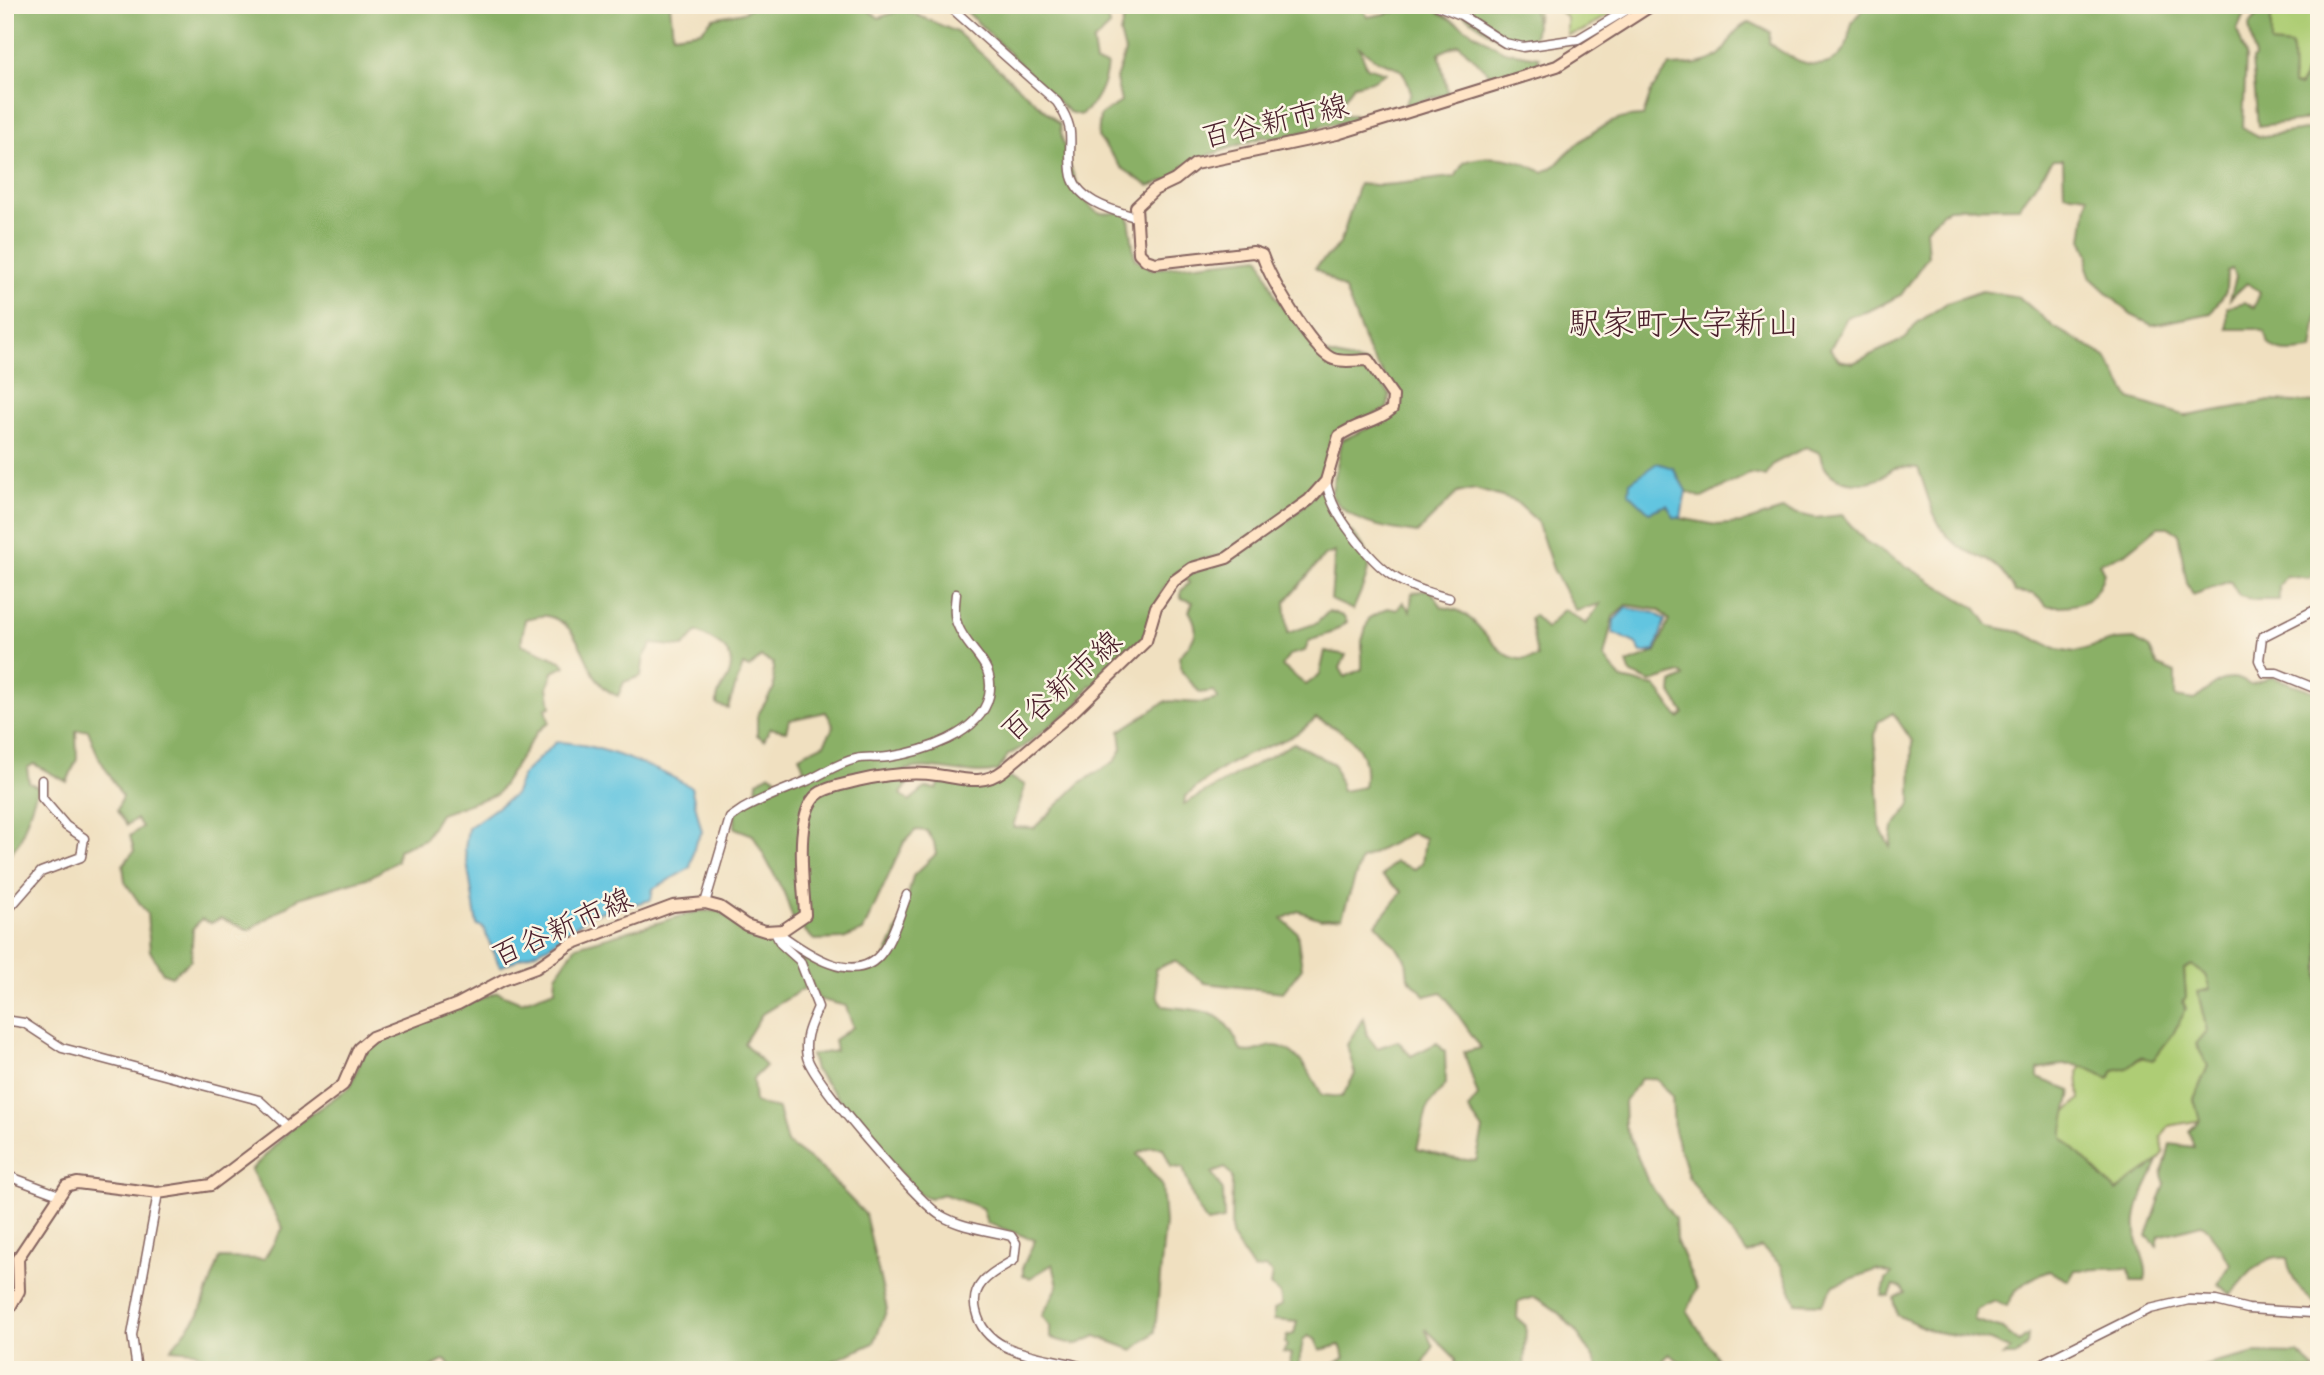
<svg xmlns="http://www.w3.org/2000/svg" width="2324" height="1375" viewBox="0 0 2324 1375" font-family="'Indie Flower','Klee One',sans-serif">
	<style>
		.green { fill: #aecd74; stroke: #7c7650; stroke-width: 2 }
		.forest { fill: #8ab066; stroke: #6a6848; stroke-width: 2; fill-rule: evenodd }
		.water { fill: #62c5e0; stroke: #567286; stroke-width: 2 }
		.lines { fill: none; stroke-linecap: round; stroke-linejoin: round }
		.street-casing { stroke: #84635f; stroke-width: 11 }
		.secondary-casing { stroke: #84635f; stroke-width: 14 }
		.street { stroke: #fff; stroke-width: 8 }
		.secondary { stroke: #ffe4c6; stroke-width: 10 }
		.labels { text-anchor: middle; stroke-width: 5; stroke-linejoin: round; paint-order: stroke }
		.street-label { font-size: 30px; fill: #4a1f2b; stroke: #fcf5e5 }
		.quarter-label { font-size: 33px; fill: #4a1f2b; stroke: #fcf5e5 }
	</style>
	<rect width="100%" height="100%" fill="#fcf5e5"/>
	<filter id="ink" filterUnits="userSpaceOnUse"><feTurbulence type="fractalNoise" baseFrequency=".0143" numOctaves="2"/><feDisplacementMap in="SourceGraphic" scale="14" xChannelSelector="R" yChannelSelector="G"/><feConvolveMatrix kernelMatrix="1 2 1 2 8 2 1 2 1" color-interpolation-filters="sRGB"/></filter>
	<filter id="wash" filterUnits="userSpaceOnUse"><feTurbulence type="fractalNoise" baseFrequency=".00686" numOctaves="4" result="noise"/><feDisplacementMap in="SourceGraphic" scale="28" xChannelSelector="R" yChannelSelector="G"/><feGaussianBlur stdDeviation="1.57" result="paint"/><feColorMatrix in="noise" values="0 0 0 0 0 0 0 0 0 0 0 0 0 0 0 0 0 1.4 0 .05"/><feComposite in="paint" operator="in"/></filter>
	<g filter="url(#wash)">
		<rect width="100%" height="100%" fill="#f0e0c0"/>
		<path class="green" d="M1532 5H1575L1583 12 1591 5H1626L1582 31 1567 35V18L1556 8H1538L1537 21Z
			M2267 5H2319V42L2300 86 2293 85 2270 44 2271 15 2261 9Z
			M2192 965 2205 975 2211 989 2198 993 2207 1031 2208 1066 2194 1099 2201 1120 2169 1126 2161 1137 2164 1153 2158 1162 2117 1192 2062 1138V1117L2080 1099 2078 1072 2084 1064 2108 1079 2114 1071C2127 1067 2166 1046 2173 1033 2178 1025 2180 1017 2186 1009L2183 1000 2186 997 2184 969Z"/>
		<path class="forest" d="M5 5H670L673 35 701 31 713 18 744 12 754 5H861L879 18 903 9 957 32 1060 124C1061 143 1080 208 1100 213 1108 214 1119 212 1128 212L1135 259 1152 269 1260 257 1275 296 1319 352 1368 364 1390 395 1387 409 1334 432 1319 480 1310 495 1229 554 1196 561 1176 573 1163 590 1144 639 1096 686 1090 685 1078 704 1023 747 1008 755 998 771C964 779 929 759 901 772L911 780 901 794 909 801 925 788 937 789 942 778 978 786 1007 776 1025 785 1013 827 1034 828 1080 783 1115 761 1122 749 1120 731 1166 701 1202 703 1218 699 1214 691 1200 693 1182 672 1179 657C1194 640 1202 632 1189 611L1193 602 1181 598V591L1189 583 1184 576C1242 555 1283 533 1323 485 1326 528 1370 529 1368 568 1367 581 1358 597 1353 610L1331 600 1335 552 1324 556 1285 602 1288 633 1317 623 1329 611 1343 616 1347 622 1331 633 1309 641 1305 651 1289 655 1282 666 1306 685 1320 674 1325 651 1346 655 1340 668 1345 677 1362 669V641L1369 618 1388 608 1397 610 1403 602 1410 611 1412 593 1430 589 1442 607C1448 608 1454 609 1459 611 1488 625 1497 670 1537 657L1530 618 1534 615 1546 629 1564 609 1586 624 1600 604 1576 611 1553 569 1537 521 1515 501 1475 489 1457 493 1417 533C1384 528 1351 525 1331 495L1342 440 1388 419 1402 400 1370 355 1345 290 1315 268 1340 244 1359 184C1391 188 1422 179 1455 177L1464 162C1490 153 1519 158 1542 172 1556 168 1559 161 1568 152 1589 133 1614 115 1643 116L1651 92 1669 66C1686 65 1711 66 1723 51 1735 36 1731 31 1750 22L1770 32 1769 43C1790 59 1826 80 1845 48 1850 40 1849 29 1853 21 1856 16 1863 10 1868 5H2248L2237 30 2246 55 2243 127 2257 137 2319 128V304L2312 350C2293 352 2268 358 2265 332L2257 329H2227V307L2245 302 2254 308 2260 292 2247 283 2230 299 2236 277 2232 269 2227 271 2226 291 2211 313 2152 325 2131 315 2091 278 2087 267 2089 255 2082 239 2088 196 2064 193 2063 160H2053L2019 207 1948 208 1926 229 1928 256 1901 295 1869 311 1847 317 1830 349 1839 360 1853 363 1905 339 1917 323 1947 303 1982 291 2019 297 2054 327 2106 357 2130 399 2187 416 2270 401 2319 403V559L2310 579 2286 576 2279 586V600H2254L2239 596 2230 581 2193 595 2187 584 2178 533 2168 527H2158L2126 553 2099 563 2104 573C2095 606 2078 606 2047 606L2034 594 2015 592C1993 547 1972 565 1946 534 1932 518 1926 488 1918 468 1911 468 1902 466 1895 468 1888 471 1883 478 1876 480 1851 487 1824 481 1820 453L1806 447 1773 464 1766 476 1749 474 1702 498 1686 491 1673 468 1661 506 1668 505 1674 517 1717 525 1741 523 1782 510 1815 518 1842 515 1865 541 1977 609 1989 626 2020 632 2058 649 2075 652 2115 640 2134 639 2149 648 2158 666 2175 673V697L2194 700C2216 685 2226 668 2250 685L2272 677 2319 693V1306C2300 1292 2291 1281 2287 1258 2261 1255 2246 1276 2231 1295L2218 1284 2231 1264 2208 1229 2201 1225 2159 1236 2157 1246 2147 1236 2165 1184 2162 1175 2170 1144 2194 1147 2189 1131 2200 1120 2194 1099 2208 1066 2196 1044 2207 1031 2198 992 2210 989 2205 975 2192 965 2184 969 2186 997 2183 1001 2186 1009 2173 1034 2153 1060 2140 1057 2127 1068 2114 1071 2109 1079C2080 1062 2071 1062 2038 1069V1078L2071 1091C2069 1108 2062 1120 2063 1138L2116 1191 2158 1162C2149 1185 2133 1206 2136 1232 2137 1249 2150 1265 2145 1281H2131L2129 1268 2075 1270 2069 1281 2049 1271C2029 1279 2016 1285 2007 1306L1995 1301 1976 1310 1974 1320 2003 1329 2019 1342 2028 1335 2027 1345 2016 1356H2003L2011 1350 1990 1341 1931 1331 1897 1315 1894 1298 1905 1293 1902 1288 1894 1286 1889 1297 1882 1296 1886 1280 1892 1274 1876 1270 1834 1285 1822 1304 1796 1303 1781 1265 1761 1247 1748 1254 1710 1208 1688 1176 1674 1131 1672 1097 1656 1078 1641 1079 1624 1102 1625 1126 1648 1182 1675 1219 1676 1240 1697 1289 1687 1311 1725 1370H1692L1669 1354 1655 1370H1599C1587 1342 1562 1309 1534 1297L1518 1302 1517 1318 1526 1326 1524 1370H1455V1358L1425 1328 1433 1347 1420 1370H1321L1345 1358 1340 1345 1320 1350 1315 1339 1308 1336 1303 1340 1298 1370H1288L1292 1354 1283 1352 1287 1346 1285 1343 1287 1336 1294 1334 1297 1322 1274 1320V1309L1282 1305 1280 1294 1270 1286 1272 1273 1265 1268 1254 1270 1231 1236 1232 1177 1225 1168 1212 1173 1223 1191 1224 1220 1207 1223 1195 1203 1183 1168 1171 1167 1163 1148 1151 1147 1137 1154 1162 1185 1165 1223 1155 1332 1133 1350 1096 1336 1076 1345 1050 1338V1326L1042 1316 1058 1286 1053 1264 1030 1278 1023 1276V1266L1035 1240 987 1223 982 1208 943 1194 930 1198 918 1194 815 1070 811 1055 836 1051 834 1040 853 1027 846 1006 818 999 801 959 784 944 837 972 880 969 902 920 913 876 936 854 934 842 927 831 916 830 904 842 863 931 843 939 814 940 793 919 784 893 753 835 735 828V806L756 796 757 781 770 774 784 782 804 769 799 756 824 744 834 726 826 712 789 720 786 731 770 728 764 740 757 735V716L774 688 773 663 761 657 749 668 743 665 728 708 717 705C716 690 724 688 729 675 738 650 715 641 697 632L683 647 652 644 644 657 641 676 624 682 618 696C581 683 589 625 547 616 541 615 531 618 525 619L521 644 561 661 565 666 553 672 548 687 551 707 546 708 549 722 537 732 497 794 440 814 425 839 398 850 397 861 370 877 299 898 249 930 221 918 211 923 202 919 193 928 191 960 172 976 163 973 150 951 147 914 125 882 123 865 134 851 130 836 142 827 136 819 127 825 117 811 122 796 98 756 88 730 76 731 77 759 67 782 34 764 27 768 29 782 38 787 20 841 5 860ZM1627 605 1659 610 1669 620 1656 652 1627 663 1631 674 1651 682 1681 673 1684 677 1672 683 1671 693 1684 713 1679 718 1655 686 1621 679 1604 657 1613 617ZM1893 713 1912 741 1911 804 1893 828 1890 847 1880 828 1875 735 1878 722ZM1316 718C1349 734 1371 746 1364 787L1342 791 1334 764 1294 743 1184 804 1185 797C1202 783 1219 769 1239 759 1271 742 1288 745 1316 718ZM1411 833 1425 838 1422 863 1415 869 1395 862 1382 876 1402 892 1376 924 1406 959 1408 978 1426 996 1442 992 1481 1048 1464 1052 1478 1096 1468 1109 1483 1130 1476 1161 1450 1158 1417 1149 1428 1106 1446 1084 1445 1052 1437 1043 1411 1056 1398 1041 1377 1048 1367 1035 1363 1018 1347 1045 1355 1074 1342 1097 1322 1095C1313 1078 1296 1045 1273 1046 1260 1047 1258 1054 1241 1051 1224 1007 1206 1012 1163 1006L1158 998 1155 969 1174 961 1205 983 1283 992 1302 968 1297 932 1282 919 1298 911 1321 919 1342 917 1361 860Z
			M960 5H1112L1104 12 1110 26 1093 42 1096 63 1107 65C1105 84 1096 105 1080 115L1069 112Z
			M1114 5H1362L1367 17 1399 11 1398 5H1427L1504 51 1539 57 1538 67 1493 78 1459 44 1439 53 1448 93 1404 106 1411 92C1403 69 1404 69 1382 62 1374 60 1366 52 1359 47L1367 67 1386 73 1372 81 1354 85 1342 102V115H1354L1358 121 1326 125 1279 139 1263 137 1194 160 1171 179 1149 186 1122 168 1098 137 1100 115 1121 102 1116 79 1125 52 1120 33 1125 14Z
			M1449 5H1532C1536 19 1539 31 1530 43L1499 39Z
			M2261 9 2271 15V44L2292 46 2293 85 2300 86 2319 42V114L2301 121 2258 126 2252 60 2255 58 2249 26Z
			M699 911H719L748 930 773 940 795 960 808 986 762 1014 744 1043 766 1066 753 1079 755 1103 778 1109 787 1143 821 1168 865 1214 887 1309 874 1343 831 1362 820 1370H455L445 1360 426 1370H225L194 1351 171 1349 199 1314 220 1258 264 1259 283 1228 251 1170 294 1126 350 1087 363 1055 382 1038 497 992 521 1002 555 990 556 975 576 946Z
			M2255 1353 2298 1354 2316 1370H2195C2215 1360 2234 1360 2255 1353Z"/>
		<path class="water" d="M1657 463 1673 468 1686 491 1681 518 1674 517 1667 505 1649 512 1629 493 1630 482Z
			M1626 608 1655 613 1665 620 1655 651 1641 653 1635 643 1613 633 1614 620Z
			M556 742C593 742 658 768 691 787L702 832 695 844 690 868 653 889 651 900 592 914 547 947 500 967 483 927 477 925 465 849 468 828 514 795 523 774Z"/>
	</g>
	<g filter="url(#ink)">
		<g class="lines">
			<g class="street-casing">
				<path id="street" d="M948 5 1057 102C1078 133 1067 139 1071 171 1074 200 1111 210 1135 217
					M1436 5 1461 15 1505 43 1523 47 1578 39 1635 5
					M1326 481C1330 502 1339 517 1352 534 1382 574 1400 586 1449 598
					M2319 608 2262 637 2259 660 2265 673H2277L2319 690
					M705 903 730 818 743 809C763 798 782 791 802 783 821 776 836 763 856 759 867 756 878 759 888 757 922 752 980 735 989 696 996 663 969 653 958 626 953 616 955 604 956 594
					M5 913 41 872 81 857 84 838 66 826 42 798V780
					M774 931 781 944 800 961 818 1007C811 1024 803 1037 807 1057 812 1080 918 1202 940 1215 962 1228 987 1230 1011 1236L1016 1243 1014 1260C994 1272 969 1283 976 1311 987 1361 1053 1354 1092 1370
					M777 932C803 951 856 990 883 951 894 935 900 913 907 895
					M5 1020 24 1023 62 1048 259 1100 287 1126
					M5 1172 8 1176 59 1195
					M137 1370 132 1335 158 1193
					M2036 1370 2046 1361 2150 1309 2189 1300 2216 1301 2248 1309 2312 1313 2319 1317"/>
			</g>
			<g class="secondary-casing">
				<path id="secondary" d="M5 1316 19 1291 18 1258 66 1186 77 1183 158 1193 211 1185 343 1085 359 1048 372 1037 458 1004 503 980 536 968 571 944 673 906 705 903 720 907 746 925 765 931 783 930 805 915C804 885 792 808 821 792 831 786 846 784 857 781 883 775 910 771 937 775 961 778 982 787 1004 770L1075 710 1146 641 1156 607 1174 581 1192 568 1227 558 1309 500 1326 481 1339 436C1356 423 1376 423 1392 409L1393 396 1368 360C1357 360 1341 363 1331 358 1310 347 1270 278 1262 255L1253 252 1155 263 1146 260 1139 253 1136 207 1154 190 1175 180 1195 164 1337 134 1557 66 1652 5"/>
			</g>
			<use href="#street" class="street"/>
			<use href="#secondary" class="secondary"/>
		</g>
	</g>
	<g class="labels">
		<g class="street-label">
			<text transform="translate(1275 121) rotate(-13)" y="10">百谷新市線</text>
			<text transform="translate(1061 686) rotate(-42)" y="10">百谷新市線</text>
			<text transform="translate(562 927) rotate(-24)" y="10">百谷新市線</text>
		</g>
		<g class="quarter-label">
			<text x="1684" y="334">駅家町大字新山</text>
		</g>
	</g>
	<rect width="2324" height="1375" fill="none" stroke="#fcf5e5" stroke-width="28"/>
</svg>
